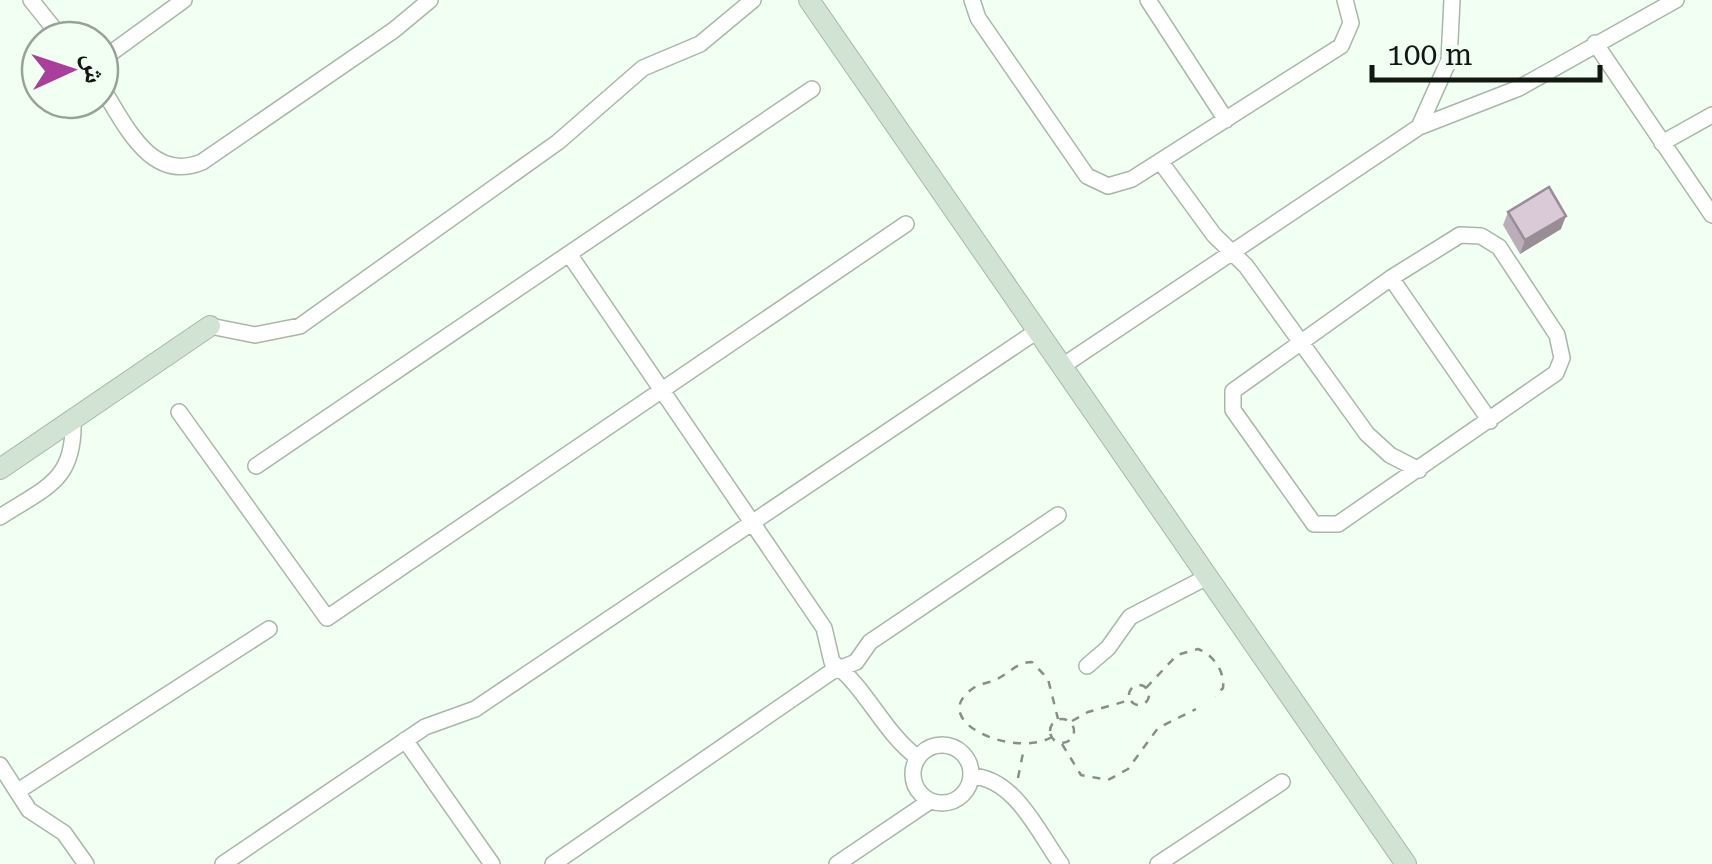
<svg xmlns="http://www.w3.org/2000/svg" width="1712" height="864" viewBox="0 0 1712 864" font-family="'Roboto Serif','Noto Naskh Arabic',serif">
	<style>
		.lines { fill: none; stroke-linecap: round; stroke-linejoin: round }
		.street-casing { stroke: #a9b7a9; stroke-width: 18 }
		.secondary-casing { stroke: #a9b7a9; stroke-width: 22 }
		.path { stroke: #879088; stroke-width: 2.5; stroke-dasharray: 8 8; stroke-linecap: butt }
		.street { stroke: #fff; stroke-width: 15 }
		.secondary { stroke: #d1e3d3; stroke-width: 20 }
		.wall { fill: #bbaeb9 }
		.shaded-wall { fill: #998d96 }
		.building { fill: #dacad7; stroke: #998d96; stroke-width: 2.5 }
	</style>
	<rect width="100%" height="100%" fill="#f2fff3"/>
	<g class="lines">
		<g class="street-casing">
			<path id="street" d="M31 0 63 40
				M972 0 978 18 1087 176 1108 186 1132 179 1341 46 1351 23 1345 0
				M1148 0 1226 120
				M1595 43 1712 215
				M100 61 184 0
				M100 85C124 121 149 184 202 162L394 30 430 0
				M1419 127 1449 60 1452 0
				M1662 143 1712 115
				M1160 161 1214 235 1246 266 1367 434 1390 455 1419 470
				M1460 235 1481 236 1499 247 1557 335 1562 358 1556 373 1338 524H1314L1233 410V391L1391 278Z
				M569 254 824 628 832 662C867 688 882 731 918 758
				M1391 278 1490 421
				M210 326 255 335 300 326 558 142 643 68 700 44 753 0
				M1061 367 1419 127 1519 88 1676 0
				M179 412 327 618 906 224
				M256 466 812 89
				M0 517C46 487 75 481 73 420
				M1087 666 1108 648 1130 617 1207 577
				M405 740 492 864
				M913 774a29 29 0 1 1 58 0a29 29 0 1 1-58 0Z
				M0 765 29 810 64 833 86 864
				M971 776C1015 778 1038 832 1061 864
				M18 791 269 629
				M223 864 425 727 475 709 1037 331
				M553 864 831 672 856 662 870 642 1058 515
				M837 864 930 801
				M1158 864 1282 782"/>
		</g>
		<g class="secondary-casing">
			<path id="secondary" d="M809 0 1406 864
				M0 469 210 326"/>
		</g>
		<path class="path" d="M1129 695a10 10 0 1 1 20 0a10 10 0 1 1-20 0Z
			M1146 688 1177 655 1198 649C1214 655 1225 672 1223 688L1215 696
			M1050 731a12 12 0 1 1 24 0a12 12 0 1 1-24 0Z
			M1072 721 1088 712 1130 700
			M1052 737C1014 759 923 720 975 687 981 683 990 683 997 679 1010 673 1017 662 1032 662L1048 679 1058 719
			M1062 744 1081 775 1108 780 1128 769 1158 728 1196 709
			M1018 778 1024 748"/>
		<use href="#street" class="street"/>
		<use href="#secondary" class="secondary"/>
	</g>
	<path class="wall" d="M1508 212 1561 229 1520 254 1503 225Z"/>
	<path class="shaded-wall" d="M1566 216 1561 229 1520 254 1525 240Z"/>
	<path class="building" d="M1549 187 1566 216 1525 240 1508 212Z"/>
	<g transform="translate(70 70) rotate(87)"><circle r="48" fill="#f2fff3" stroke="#98a299" stroke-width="2.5"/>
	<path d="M0-8L18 38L0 25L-18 38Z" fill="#aa3e9d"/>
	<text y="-15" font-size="28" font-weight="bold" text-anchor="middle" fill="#121712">ش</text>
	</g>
	<path d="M1372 65v15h228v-15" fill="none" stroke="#121712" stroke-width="5"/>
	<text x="1387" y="65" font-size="30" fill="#121712" stroke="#f2fff3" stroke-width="8" paint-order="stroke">100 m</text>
</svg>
